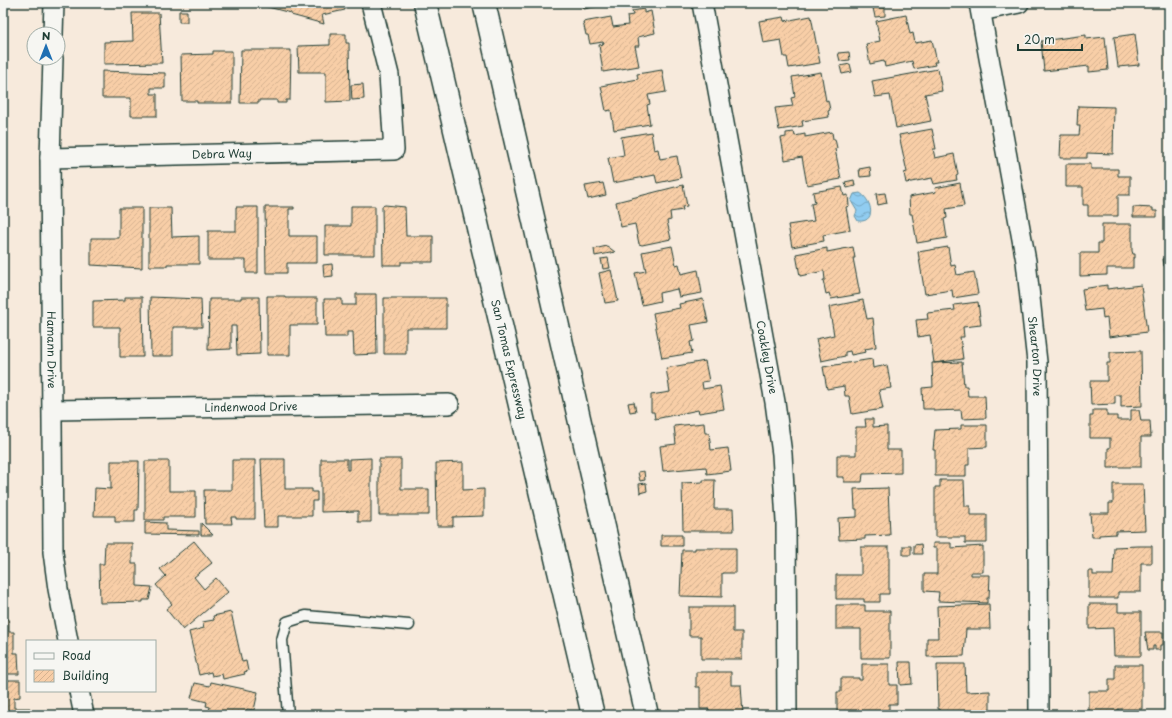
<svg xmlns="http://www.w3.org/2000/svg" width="1172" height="718" viewBox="0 0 1172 718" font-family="'Playpen Sans',sans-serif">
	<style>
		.water { fill: url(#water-waves); stroke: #6393a5 }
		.building { fill: url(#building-hatch); stroke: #1f3d34 }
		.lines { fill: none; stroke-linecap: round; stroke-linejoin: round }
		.lane-casing { stroke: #1f3d34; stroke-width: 13 }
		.street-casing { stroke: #1f3d34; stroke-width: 22 }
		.highway-casing { stroke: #1f3d34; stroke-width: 25 }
		.lane { stroke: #f6f6f2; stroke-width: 10 }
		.street { stroke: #f6f6f2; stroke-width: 19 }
		.highway { stroke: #f6f6f2; stroke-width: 22 }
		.labels { text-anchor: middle; stroke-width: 3.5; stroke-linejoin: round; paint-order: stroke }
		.street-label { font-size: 11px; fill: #1f3d34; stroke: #f6f6f2 }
	</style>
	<defs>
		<pattern id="water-waves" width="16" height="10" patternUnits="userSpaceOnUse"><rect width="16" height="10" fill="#91cdf1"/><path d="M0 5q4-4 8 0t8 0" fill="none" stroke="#76a8c4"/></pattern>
		<pattern id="building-hatch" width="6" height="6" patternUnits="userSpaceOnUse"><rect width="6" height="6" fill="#f8cea7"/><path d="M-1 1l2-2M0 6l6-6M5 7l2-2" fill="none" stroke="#d4b290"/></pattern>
	</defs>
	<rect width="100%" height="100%" fill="#f7eadc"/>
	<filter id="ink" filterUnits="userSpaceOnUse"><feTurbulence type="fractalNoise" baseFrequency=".025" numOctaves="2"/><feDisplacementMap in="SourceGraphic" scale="8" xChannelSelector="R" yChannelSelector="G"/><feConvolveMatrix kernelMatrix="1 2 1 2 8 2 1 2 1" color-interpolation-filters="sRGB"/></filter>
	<g filter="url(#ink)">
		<path class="water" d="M860 193C872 200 877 223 858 221L855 216 857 211 851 201 854 194Z"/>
		<path class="building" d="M261 3H344L345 10 322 15 324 24 291 15V13L260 5Z
			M583 3H614L584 9Z
			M873 8H885V16L875 17Z
			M644 9V13L651 11 655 33 638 37 639 46H635L639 66 603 72 599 45 604 44 603 42 590 44 588 35H586L583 22 611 17 613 27 628 25 627 16 633 15 632 11Z
			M179 11H187V22H179Z
			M132 13H159L162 63 104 64V42L133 41Z
			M906 15 910 34 913 33 915 43 932 40 937 62H934L935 65 914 69 912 61 885 67 884 61 870 64 866 44 880 41 876 21Z
			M811 16 820 63 789 68 787 57H784L781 40 763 43 759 21 784 17 785 21Z
			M330 34H346V43H349L350 101 326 102V72H299L298 46 330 45Z
			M1135 34 1139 65 1118 67 1114 37Z
			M1086 35V39L1105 37 1108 70 1089 72V66L1044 71 1041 41Z
			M241 50H291L290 100H286V103H277V100H259V103H240Z
			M213 51H232V103H197V101H182L181 55 213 54Z
			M849 52 850 60 840 61 838 53Z
			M850 64 852 72 842 74 840 66Z
			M938 69 942 91 925 94 931 121 896 128 890 95 875 97 872 81Z
			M662 70 666 92 648 95 650 104 647 105 650 124 614 130 611 110 606 111 601 86 638 79 637 74Z
			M102 71 165 73V88H151V94H157V116H131V98H102Z
			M821 72 826 101 828 100 830 110 828 111 829 117 802 121 803 126 779 130 775 108 793 106 791 98 795 97 792 77Z
			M363 84 364 99 352 100 351 85Z
			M1078 106 1114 107 1113 154 1087 153V158H1060L1061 135H1079L1080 126H1077Z
			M932 129 936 149H933L935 158 954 154 958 175 956 176 957 180 934 184 932 178 906 183 904 173 907 172 899 135Z
			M651 132 654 150 658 149 660 159 677 156 681 178 657 183 655 175 613 183 608 158 624 155 621 137Z
			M794 132 795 136 805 134V137L832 132 833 139H835L837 148 835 149 841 179 807 185 802 157 785 160 781 138 786 137V133Z
			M1066 164H1091V169H1118V176H1130V195H1118V216H1088V205H1083V187H1066Z
			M870 167 871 176 860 177 859 169Z
			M854 180 855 186 847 188 845 182Z
			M603 183 606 195 588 199 585 186Z
			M960 183 964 206 946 209 947 218 944 219 947 238 917 243 912 214H910L909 197 936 192 935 188Z
			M683 185 687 206 682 207 683 210 670 212 671 220 667 221 671 239 642 245 639 244 635 224 621 227 616 202Z
			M842 187 844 196 848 195 849 206 846 207 850 230 823 235 824 241 792 247 788 225 814 221 811 204 815 203 813 192Z
			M885 193 887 203 878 205 876 194Z
			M385 205 405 207 406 236H433V262H401V265H383L382 206Z
			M351 206H375V255H325V226H351Z
			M236 207H258V273H246V260H208V231H236Z
			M265 207H294V209H289V236H317V263H287V273H266Z
			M1133 207 1153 208V211H1157V217H1133Z
			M119 208H142V268L91 265V238H119Z
			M149 208H171L172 237 199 236V264H167V266H149Z
			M1102 224H1132V251L1133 254H1135V258H1133V268H1107V275L1080 276V253H1098V243H1102Z
			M607 246 615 252 595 256 594 249Z
			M672 246 676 265 679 264 681 274 698 270 702 293 679 297 677 289 659 293 660 301 642 305 635 273 646 271 642 252Z
			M853 247 855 258H853L860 294 831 299 829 293 826 294 823 280H825L824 271 800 276 796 254 827 248V252Z
			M948 247 951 266 955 265 957 275 974 272 978 294 953 298 952 290 925 294 918 252Z
			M608 258 610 268 603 269 601 259Z
			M1169 258V266H1164L1163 259Z
			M332 264 333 276 324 277 323 265Z
			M611 270 618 301 605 303 599 273Z
			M1107 285V289L1141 285 1147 332 1109 337 1107 318 1103 319 1102 309 1085 311 1082 289Z
			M356 294H376L377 354 354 355 353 332H347V337H325L324 299H342V305H356Z
			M267 296H285V298H317V325H290V355H267Z
			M125 297H142L143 357H120V327H93V301L125 300Z
			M150 297 201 299 202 327H173V356H151Z
			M241 297H259L260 354 237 355 236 326H231V349L208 350 209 299H241Z
			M384 298H446V328H406V354H384Z
			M703 299 708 322 691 325 694 341 690 342 692 353 662 358 653 313 680 308 679 304Z
			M863 300 867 319 873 318 876 347 865 349 866 352 851 355 850 351 845 352V356L821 361 816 339 834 335 829 307Z
			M978 302 981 325 963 327 964 337H960L963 359 934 363 930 335 918 337 916 320 928 319 927 313 955 310 954 305Z
			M1169 329V341L1166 342 1165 330Z
			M1141 351 1142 406 1121 407V395H1115V404L1091 405 1090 381H1107V363H1110V352Z
			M872 359 873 368 887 365 891 388 879 390 883 409 852 414 849 396H845L844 386 827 389 823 367Z
			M705 361 709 381 702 382 703 389 720 386 724 409 699 413 698 410 655 419 654 412H651V395L670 392 666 368Z
			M962 362 964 386H967L968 396H985L986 418 962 419 961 410 934 411V409H923L922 388 933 387 932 363Z
			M634 402 636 411 630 412 628 403Z
			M1093 410H1107V416H1117V420H1131V410H1139L1141 421H1150L1151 437H1141V467H1114V468H1108V448H1110V438H1090V416H1093Z
			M865 419H873V427L887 426V450H901V473L863 474 862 482H844V477H837V455H856V427H866Z
			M704 423 705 433H709L711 450 728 448 731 471 707 474 706 467 663 471 660 446 676 444 674 426Z
			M961 425H987V447L969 448V465H966V476H935V450H933L935 430 961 429Z
			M371 458V522H358V511L321 512V459H347V470H349V459Z
			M261 459H285V489H312V492H317V501H312V516H278V527H264Z
			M379 459H401V489H429V515H379Z
			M232 460H255V519H236V517H231L232 524H205L204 490H232Z
			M111 461H139L138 510H135V522H115V516H94L95 488 111 489Z
			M145 461H169V491H196V517H163V520H145Z
			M463 462V490L484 489V516L453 517V526H437L436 463Z
			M644 471 645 480 640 481 638 472Z
			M703 480H715L714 509H733L734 531H683L682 483 703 482Z
			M940 480H964L965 506H970V515H987V543H965V537H935V487H940Z
			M646 483 647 491 640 493 639 484Z
			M1113 484H1143L1145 530 1116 531V534L1099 535V537H1092L1090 513H1109V503H1113Z
			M888 488 890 535 865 536V539L839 540 838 518 857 517V509H855L854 489Z
			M145 522 166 523V530L199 531V535L145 534Z
			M201 523 213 535H201Z
			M661 535H682V546H661Z
			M194 541 212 563 194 577 204 589 216 578 228 592 183 630 166 609 172 604 156 585 166 576 160 569Z
			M105 543H132V564H137V586L152 587 149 600H143V602L100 603 99 564H104Z
			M933 543H951V548L983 546V572H971V575H990L989 598H987V603L938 601 939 592 924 591V574H937V548H933Z
			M921 544 922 554H914V545Z
			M903 546H911V555H903Z
			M1138 546H1152V563H1141V592H1118V598H1089V571H1093V575H1113L1114 547Z
			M861 547H889V594H880V602H864V599H836V575H861Z
			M695 548H736V573H722V597L680 596 682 550H695Z
			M3 586H5L6 619H9V632H14V653H18L19 674H3Z
			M989 604 990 629H966L964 656 927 657V638H938L937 606Z
			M1089 604H1118V612H1141V656H1114L1113 628 1089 629Z
			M836 605H865V611H890V658H861V629H836Z
			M689 607H733V632H742V659H701V636H689Z
			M231 612 242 662 246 661 248 671 244 672 245 674 223 679 222 674 212 676 211 672 199 675 189 632 204 628 202 622 214 620 213 616Z
			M1145 632H1163V645H1160V650H1155V646H1153V650H1148Z
			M899 662H911L912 684 900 685Z
			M862 664H889V685H897V704H889V710H881L882 715H837V692H841V678H859V680H862Z
			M937 664H965L966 692 990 691V715H940V709H938Z
			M1115 665H1142V709H1118V715H1089V691H1109V679H1115Z
			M696 672H731V685H741L743 715H709V709H700V687H696Z
			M3 680H20V697L14 698V708H30V715H3Z
			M211 682 258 692 254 710 247 709 245 715H208L210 707 206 706 207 702 191 698 195 683 210 686Z"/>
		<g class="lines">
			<g class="lane-casing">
				<path id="lane" d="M288 715 282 640 287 622 306 616 409 625"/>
			</g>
			<g class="street-casing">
				<g id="street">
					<path id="s1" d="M702 3 775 402 782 454 786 521 787 715"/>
					<path id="s2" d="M979 3 1026 261 1037 362 1039 715"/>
					<path d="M981 11 1019 3"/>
					<path d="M53 34 54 3"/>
					<path id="s3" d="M53 58 50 158 53 552 58 589 68 641"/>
					<path id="s4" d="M50 158 394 150 389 75 371 3"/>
					<path id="s5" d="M53 410 449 404"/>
					<path d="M79 691 84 715"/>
				</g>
			</g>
			<g class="highway-casing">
				<g id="highway">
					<path id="s6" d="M425 3 593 715"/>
					<path d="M484 3 647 715"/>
				</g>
			</g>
			<use href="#lane" class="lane"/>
			<use href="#street" class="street"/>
			<use href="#highway" class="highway"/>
		</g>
	</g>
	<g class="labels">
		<g class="street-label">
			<text dy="4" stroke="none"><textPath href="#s4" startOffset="172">Debra Way</textPath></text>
			<text dy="4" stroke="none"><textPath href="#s3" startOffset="292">Hamann Drive</textPath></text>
			<text dy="4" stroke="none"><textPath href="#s1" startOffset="360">Coakley Drive</textPath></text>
			<text dy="4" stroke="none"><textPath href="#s2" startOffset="358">Shearton Drive</textPath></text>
			<text dy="4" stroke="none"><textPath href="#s6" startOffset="366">San Tomas Expressway</textPath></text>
			<text dy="4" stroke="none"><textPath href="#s5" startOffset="198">Lindenwood Drive</textPath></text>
		</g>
	</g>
	<rect width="1172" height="718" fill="none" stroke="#f6f6f2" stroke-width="16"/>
	<rect x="8" y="8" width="1156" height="702" fill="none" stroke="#1f3d34" stroke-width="1.5" filter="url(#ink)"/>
	<rect x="26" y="640" width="130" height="52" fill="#f6f6f2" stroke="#a0aca6"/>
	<rect x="34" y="653" width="20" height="6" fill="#f6f6f2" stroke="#a0aca6"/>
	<text x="62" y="660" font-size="12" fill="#1f3d34">Road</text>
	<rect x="34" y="670" width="20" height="12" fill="url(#building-hatch)" stroke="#a0aca6"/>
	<text x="62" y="680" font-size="12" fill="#1f3d34">Building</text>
	<g transform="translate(46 46)"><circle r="19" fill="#f6f6f2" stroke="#a0aca6"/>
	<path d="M0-3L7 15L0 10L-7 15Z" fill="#1f6fb2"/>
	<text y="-6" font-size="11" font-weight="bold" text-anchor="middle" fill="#1f3d34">N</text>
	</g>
	<path d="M1018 44v6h64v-6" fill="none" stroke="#1f3d34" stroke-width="2"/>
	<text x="1024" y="44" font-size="12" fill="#1f3d34" stroke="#f6f6f2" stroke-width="3" paint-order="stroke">20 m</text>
</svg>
